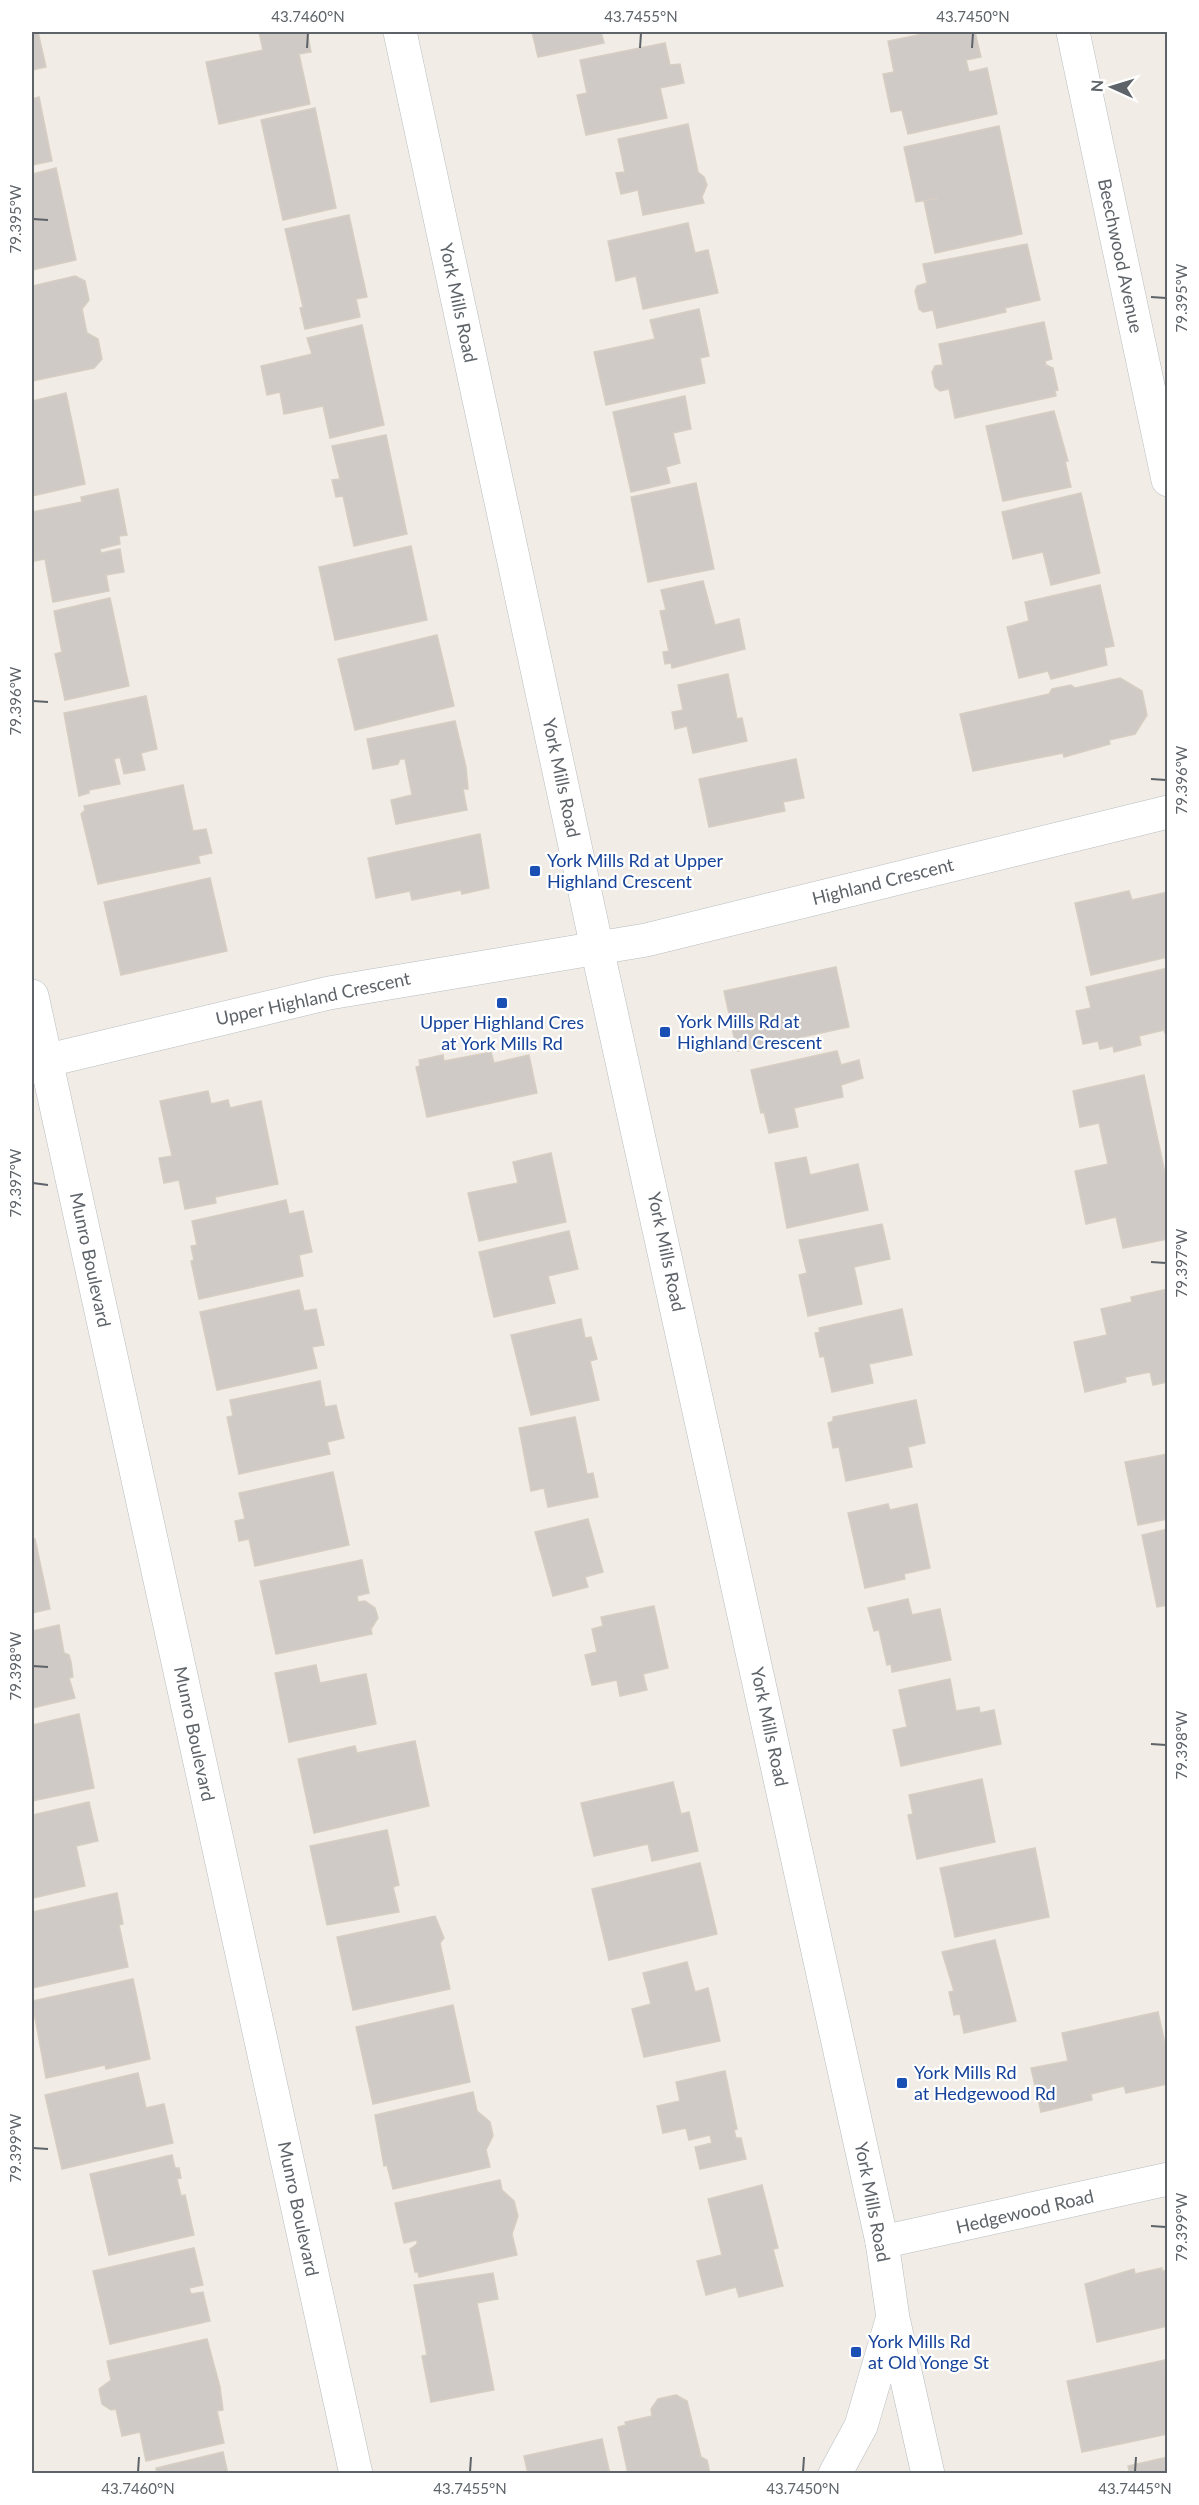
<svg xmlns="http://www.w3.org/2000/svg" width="1199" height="2505" viewBox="0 0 1199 2505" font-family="Lato,sans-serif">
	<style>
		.building { fill: #cfcac5; stroke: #d7cec3; stroke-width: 1.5 }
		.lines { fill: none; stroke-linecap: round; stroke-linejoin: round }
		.street-casing { stroke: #b8bcc1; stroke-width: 34 }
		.secondary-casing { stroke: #b7bcc1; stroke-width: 34 }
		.street { stroke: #fff; stroke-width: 33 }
		.secondary { stroke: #fff; stroke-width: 33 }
		.ticks { fill: none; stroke: #5d6368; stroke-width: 2 }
		.transit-dot { fill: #1a4fb4; stroke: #fff; stroke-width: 2 }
		.labels { text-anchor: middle; stroke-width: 4.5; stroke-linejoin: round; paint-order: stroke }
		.street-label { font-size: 18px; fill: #5d6368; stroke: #fff }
		.transit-label { font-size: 18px; fill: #164399; stroke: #fff; text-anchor: start }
		.neatline { fill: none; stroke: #5d6368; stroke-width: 2 }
		.ticks-label { font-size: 15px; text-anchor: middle; fill: #5d6368 }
	</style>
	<rect width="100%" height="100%" fill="#f1ede6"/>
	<path class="building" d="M32 32H38L46 67 32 70Z
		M259 32H307L311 52 299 54 310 104 219 124 206 62 263 50Z
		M532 32H601L604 43 538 57Z
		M933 32H975L981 57 966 60 969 72 987 68 997 114 908 134 902 110 891 112 883 74 894 72 888 41Z
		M665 43 670 65 680 64 684 83 660 88 667 118 586 135 577 95 587 93 580 60Z
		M39 97 52 161 32 165V99Z
		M315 108 336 208 283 220 261 120Z
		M688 124 698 172 704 177 707 185 702 197 704 203 643 215 638 190 621 194 616 173 625 172 618 139Z
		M999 126 1022 234 935 253 924 201 938 198 916 202 904 147Z
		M56 168 76 260 32 270V174Z
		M349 215 367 297 356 299 360 317 305 329 300 308 303 307 285 229Z
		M688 223 695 253 708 250 718 293 643 309 636 276 616 281 608 241Z
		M1027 244 1040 300 1005 308 1006 312 937 328 933 310 923 312 919 309 915 291 917 286 927 283 923 264Z
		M75 276 85 281 89 300 82 309 87 333 98 339 102 359 94 368 32 381V286Z
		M699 309 709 356 700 358 705 383 606 405 594 352 655 339 650 320Z
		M1044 322 1052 359 1045 361 1046 365 1053 368 1058 390 1055 391 1056 396 955 418 949 389 940 391 935 387 932 372 935 366 943 365 939 344Z
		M362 325 384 425 330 438 323 406 284 414 280 392 267 395 261 366 312 354 307 338Z
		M66 393 85 484 32 496V401Z
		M685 396 691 429 673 433 680 463 666 467 670 483 631 492 613 412Z
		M1054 411 1068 461H1065L1071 487 1003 501 986 426Z
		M386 435 407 534 354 546 343 496 336 497 332 480 340 479 332 446Z
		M696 483 714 569 648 582 631 497Z
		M118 489 127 535 119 536 120 544 100 549 101 553 120 549 124 572 106 575 109 591 53 602 45 559 34 561 32 512 82 502 81 497Z
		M1081 493 1100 573 1051 585 1043 552 1013 559 1002 512Z
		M411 546 427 620 335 640 319 567Z
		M703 581 715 625 739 619 745 649 672 668 671 663 665 664 663 652 669 651 660 611 666 610 661 590Z
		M1100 585 1114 646 1104 648 1107 665 1051 679 1048 671 1019 678 1007 627 1029 621 1025 602Z
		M110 598 129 686 65 700 55 654 62 652 54 611Z
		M437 635 454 706 355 730 338 659Z
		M728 674 737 719 742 718 747 741 693 753 687 726 675 729 672 712 683 710 678 685Z
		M1120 678 1142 691 1147 715 1135 734 1109 740 1110 744 1064 757 1063 753 973 771 960 714 1049 694 1052 689 1071 685 1075 688Z
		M146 696 157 749 141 753 145 770 124 774 120 757 114 759 120 784 89 790V793L79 796 64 713Z
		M455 721 466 767 468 789H463L467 810 396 824 391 800 412 795 405 759H400L398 764 373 769 367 739Z
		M796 759 804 798 783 802 785 811 709 827 699 779Z
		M183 785 193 831 206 829 212 853 198 856 200 863 98 884 81 814 85 810 84 806Z
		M480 834 489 888 462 894 461 890 412 900 410 891 376 898 368 858Z
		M210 878 227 951 121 975 104 902Z
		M1129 891 1132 900 1168 892V957L1091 975 1075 903Z
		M836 967 849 1027 737 1051 724 991Z
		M1168 968V1041L1164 1030 1139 1036 1141 1045 1114 1052 1113 1046 1100 1049 1098 1041 1083 1044 1076 1011 1091 1008 1086 987Z
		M837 1051 841 1065 859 1060 863 1078 841 1085 843 1097 794 1108 798 1127 769 1133 764 1112 761 1113 751 1070Z
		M491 1052 494 1063 529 1055 537 1093 427 1117 416 1067 420 1066 419 1060 443 1055 444 1061Z
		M1144 1075 1168 1187V1239L1123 1248 1116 1217 1086 1224 1075 1171 1108 1164 1099 1123 1080 1127 1073 1091Z
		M208 1091 211 1104 228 1100 230 1108 261 1101 278 1184 215 1197 216 1203 185 1209 179 1180 164 1183 159 1158 172 1156 160 1101Z
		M551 1153 566 1222 479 1241 468 1193 518 1183 513 1162Z
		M806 1157 810 1175 858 1164 868 1210 787 1228 775 1163Z
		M286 1200 289 1214 303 1211 312 1252 299 1255 303 1276 199 1299 191 1261 194 1260 191 1246 197 1245 192 1221Z
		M882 1224 890 1259 854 1267 862 1304 808 1316 799 1275 807 1273 799 1240Z
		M569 1231 578 1269 548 1276 555 1303 494 1317 479 1252Z
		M1168 1289V1382L1153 1385 1150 1372 1125 1377 1126 1382 1085 1392 1074 1342 1107 1335 1101 1309 1132 1302 1131 1297Z
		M299 1290 304 1311 316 1309 324 1345 312 1347 317 1368 217 1390 200 1312Z
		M902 1309 912 1355 869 1364 873 1383 832 1392 824 1356 820 1357 815 1333 820 1332 819 1328Z
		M581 1319 585 1338 591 1337 597 1359 590 1361 599 1400 531 1415 511 1335Z
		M320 1381 325 1407 336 1405 344 1438 327 1442 330 1454 239 1474 227 1417 233 1416 230 1400Z
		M916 1400 925 1443 908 1447 912 1467 846 1481 839 1447 833 1448 828 1423 833 1421V1417Z
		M575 1417 587 1474 593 1473 598 1497 548 1507 544 1488 531 1491 519 1428Z
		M1168 1454V1519L1138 1525 1125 1462Z
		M333 1472 349 1545 255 1566 249 1539 239 1541 235 1521 245 1519 239 1493Z
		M888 1504 890 1510 917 1504 930 1568 904 1574 905 1579 865 1588 848 1513Z
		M588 1519 603 1572 585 1577 588 1587 553 1596 535 1532Z
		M1168 1529V1605L1157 1607 1142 1535Z
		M35 1539 50 1609 32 1613V1540Z
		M362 1560 369 1593 357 1596 358 1602 365 1601 375 1608 378 1618 371 1629 372 1634 276 1654 260 1581Z
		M908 1599 912 1615 940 1609 951 1660 892 1672 891 1664 887 1665 879 1630 874 1631 868 1608Z
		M654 1606 668 1668 643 1674 647 1690 620 1696 617 1680 592 1685 585 1655 597 1652 592 1629 603 1626 601 1617Z
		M59 1625 64 1653 69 1655 71 1662 73 1677 69 1678 75 1698 32 1708V1631Z
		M316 1665 320 1683 366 1674 376 1724 289 1742 275 1673Z
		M950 1679 956 1711 979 1707 980 1713 994 1710 1001 1744 901 1766 893 1730 907 1727 899 1690Z
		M79 1714 94 1788 32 1801V1725Z
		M415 1741 429 1806 314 1833 298 1759 355 1746 357 1753Z
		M982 1779 995 1842 917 1859 908 1815 913 1814 909 1795Z
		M673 1782 681 1814 689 1812 698 1851 652 1861 648 1844 594 1856 581 1803Z
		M89 1802 98 1841 76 1846 85 1886 33 1898 32 1815Z
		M387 1830 399 1885 393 1887 399 1912 327 1925 310 1846Z
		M1035 1848 1049 1917 955 1937 940 1868Z
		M700 1863 717 1934 609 1960 592 1889Z
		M117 1893 123 1924 119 1925 128 1967 32 1988V1912Z
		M435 1916 444 1938 440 1943 450 1989 353 2010 337 1937Z
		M995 1940 1016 2021 964 2033 960 2014 954 2015 949 1992 954 1991 942 1952Z
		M687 1962 695 1992 708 1988 720 2041 644 2057 632 2009 651 2004 643 1973Z
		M133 1979 150 2059 106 2069 105 2065 46 2078 32 2001Z
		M453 2005 470 2082 373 2104 356 2027Z
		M1158 2012 1168 2057V2084L1126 2093 1124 2086 1091 2094 1092 2100 1041 2112 1031 2068 1068 2061 1062 2033Z
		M725 2071 737 2129 734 2130 736 2138H741L746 2159 700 2169 695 2147 712 2143 710 2135 689 2140 686 2128 663 2133 657 2106 680 2101 676 2082Z
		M138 2073 146 2108 164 2104 173 2143 62 2169 45 2095Z
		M473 2092 477 2111 490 2122 493 2136 486 2150 490 2167 393 2189 387 2165 384 2166 375 2115Z
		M172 2155 175 2168H179L181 2178 177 2179 181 2196 185 2195 194 2235 109 2255 90 2174Z
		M500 2180 502 2190 514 2201 518 2216 512 2234 517 2255 419 2277 418 2272H415L410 2249 417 2244V2240L404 2243 395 2203Z
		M762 2185 778 2248 773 2249 783 2286 739 2297 736 2287 706 2295 697 2261 722 2255 708 2199Z
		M194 2248 203 2285 189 2288 191 2294 203 2292 210 2321 110 2344 93 2271Z
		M1162 2268V2271L1168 2270V2326L1097 2342 1085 2284 1134 2269 1135 2274Z
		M493 2273 498 2299 477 2303 494 2390 431 2402 422 2356 427 2355 414 2285Z
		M207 2339 220 2387 223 2410 217 2411 224 2443 146 2461 140 2432 122 2436 116 2409 111 2410 102 2404 99 2389 111 2380 107 2361Z
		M1165 2360 1168 2434 1082 2452 1067 2381Z
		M676 2395 687 2401 701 2457 707 2460 710 2474H628L618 2427 626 2425 625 2422 652 2416 651 2409 658 2399Z
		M602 2439 610 2474H528L524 2456Z
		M223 2452 228 2474H157L156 2468Z
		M1168 2457V2474H1130L1128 2466Z"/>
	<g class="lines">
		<g class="street-casing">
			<path id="street" d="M1073 32 1168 480
				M32 996 356 2474
				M32 1064 329 993 646 940 1168 812
				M882 2242 1168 2179"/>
		</g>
		<g class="secondary-casing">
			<path id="secondary" d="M400 32 597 948 882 2242 893 2318 928 2474
				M835 2474 861 2426 892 2320"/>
		</g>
		<use href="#street" class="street"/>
		<use href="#secondary" class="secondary"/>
	</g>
	<path class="ticks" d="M307 48 308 33M640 48 641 33M972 48 973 33M33 219 48 220M1151 297 1166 298M33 701 48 702M1151 779 1166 780M33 1183 48 1185M1151 1262 1166 1263M33 1666 48 1667M1151 1744 1166 1745M33 2148 48 2149M1151 2226 1166 2227M138 2472 139 2457M470 2472 471 2457M803 2472 804 2457M1135 2472 1136 2457"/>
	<g class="transit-dot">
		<rect x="529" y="865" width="12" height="12" rx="3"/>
		<rect x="496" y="997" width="12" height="12" rx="3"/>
		<rect x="659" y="1026" width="12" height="12" rx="3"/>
		<rect x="896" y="2077" width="12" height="12" rx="3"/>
		<rect x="850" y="2346" width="12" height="12" rx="3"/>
	</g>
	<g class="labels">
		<g class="street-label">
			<text transform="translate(1120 256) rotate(78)" y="6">Beechwood Avenue</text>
			<text transform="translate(458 303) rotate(78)" y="6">York Mills Road</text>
			<text transform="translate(561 778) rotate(78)" y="6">York Mills Road</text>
			<text transform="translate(883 882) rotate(-14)" y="6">Highland Crescent</text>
			<text transform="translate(313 999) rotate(-12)" y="6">Upper Highland Crescent</text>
			<text transform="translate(666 1252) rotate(78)" y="6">York Mills Road</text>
			<text transform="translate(90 1260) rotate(78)" y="6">Munro Boulevard</text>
			<text transform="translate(769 1727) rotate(78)" y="6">York Mills Road</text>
			<text transform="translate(194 1734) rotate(78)" y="6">Munro Boulevard</text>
			<text transform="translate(872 2202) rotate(79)" y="6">York Mills Road</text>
			<text transform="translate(298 2209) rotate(78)" y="6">Munro Boulevard</text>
			<text transform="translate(1025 2212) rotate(-13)" y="6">Hedgewood Road</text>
		</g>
		<g class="transit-label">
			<text x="547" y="867">York Mills Rd at Upper<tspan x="547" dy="21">Highland Crescent</tspan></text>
			<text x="677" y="1028">York Mills Rd at<tspan x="677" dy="21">Highland Crescent</tspan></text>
			<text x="502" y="1029" text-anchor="middle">Upper Highland Cres<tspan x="502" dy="21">at York Mills Rd</tspan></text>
			<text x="914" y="2079">York Mills Rd<tspan x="914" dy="21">at Hedgewood Rd</tspan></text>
			<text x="868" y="2348">York Mills Rd<tspan x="868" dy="21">at Old Yonge St</tspan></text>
		</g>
	</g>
	<rect width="1199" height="2505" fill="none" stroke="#ffffff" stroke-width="66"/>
	<g transform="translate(1112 87) rotate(274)" stroke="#ffffff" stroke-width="4.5" paint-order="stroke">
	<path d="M0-4.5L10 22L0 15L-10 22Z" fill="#5d6368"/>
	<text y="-9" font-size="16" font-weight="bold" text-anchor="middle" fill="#5d6368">N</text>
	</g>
	<rect x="33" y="33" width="1133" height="2439" class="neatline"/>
	<g class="ticks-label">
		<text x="308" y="22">43.7460°N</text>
		<text x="641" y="22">43.7455°N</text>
		<text x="973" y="22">43.7450°N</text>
		<text transform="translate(16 219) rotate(-90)" y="5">79.395°W</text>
		<text transform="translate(1182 298) rotate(-90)" y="5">79.395°W</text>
		<text transform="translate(16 701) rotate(-90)" y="5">79.396°W</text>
		<text transform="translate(1182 780) rotate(-90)" y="5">79.396°W</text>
		<text transform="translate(16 1183) rotate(-90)" y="5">79.397°W</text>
		<text transform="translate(1182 1263) rotate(-90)" y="5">79.397°W</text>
		<text transform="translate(16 1666) rotate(-90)" y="5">79.398°W</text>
		<text transform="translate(1182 1745) rotate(-90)" y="5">79.398°W</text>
		<text transform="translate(16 2148) rotate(-90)" y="5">79.399°W</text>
		<text transform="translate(1182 2227) rotate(-90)" y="5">79.399°W</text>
		<text x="138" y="2494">43.7460°N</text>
		<text x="470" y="2494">43.7455°N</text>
		<text x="803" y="2494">43.7450°N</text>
		<text x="1135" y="2494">43.7445°N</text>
	</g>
</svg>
